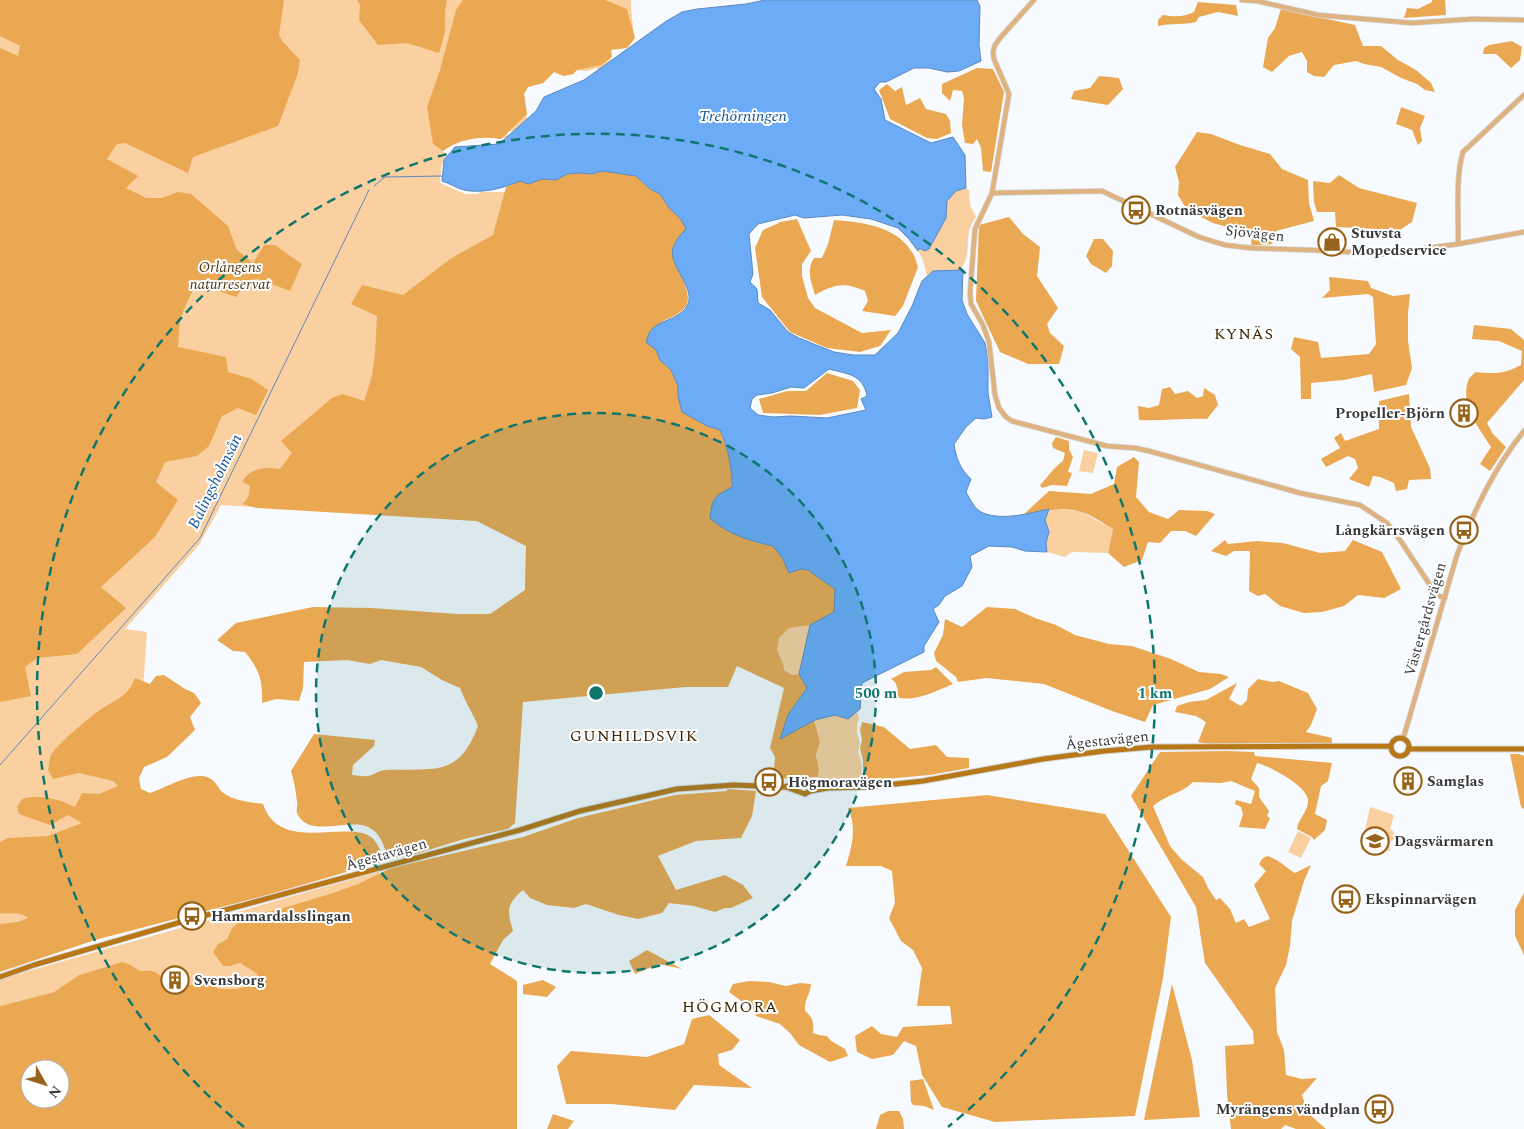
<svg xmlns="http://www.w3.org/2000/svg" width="1524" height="1129" viewBox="0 0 1524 1129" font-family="Spectral,serif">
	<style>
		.green { fill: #fad0a0 }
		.forest { fill: #eba852; fill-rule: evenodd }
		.water { fill: #6cabf6; stroke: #5c89be; fill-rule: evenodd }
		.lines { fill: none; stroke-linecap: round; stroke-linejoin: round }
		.stream { stroke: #5c89be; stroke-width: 1 }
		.minor-casing { stroke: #d4d7db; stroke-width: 6 }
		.major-casing { stroke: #d4d7db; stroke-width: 7 }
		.minor { stroke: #dfb37f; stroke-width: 4.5 }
		.major { stroke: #b87818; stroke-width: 5 }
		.ring { fill: none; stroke: #0f766e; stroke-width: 2.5; stroke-dasharray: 9 6 }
		.labels { text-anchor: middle; stroke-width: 4; stroke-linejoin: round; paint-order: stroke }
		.poi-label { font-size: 15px; font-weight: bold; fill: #36393c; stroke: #fff; text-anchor: start }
		.street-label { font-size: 15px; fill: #36393c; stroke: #fff }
		.park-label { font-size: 15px; font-style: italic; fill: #523713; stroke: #fff }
		.water-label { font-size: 16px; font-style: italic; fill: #145498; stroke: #fff }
		.neighbourhood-label { font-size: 16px; letter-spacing: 1px; fill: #3e2603; stroke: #fff }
		.centre { fill: #0f766e; stroke: #fff; stroke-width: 2.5 }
		.ring-label { font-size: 15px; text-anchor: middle; font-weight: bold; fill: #0f766e; stroke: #fff; stroke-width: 4; stroke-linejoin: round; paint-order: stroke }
	</style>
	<rect width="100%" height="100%" fill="#f7fafe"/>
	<path class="green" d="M0 0H631C630 9 636 38 632 43L611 50C613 60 607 64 599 69L596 68 587 71 577 70C571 77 562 77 554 72L543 83 528 87 524 94 527 118 522 128 508 132 507 137C500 140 496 137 488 137 475 137 453 143 443 151L446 155 445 157 448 158 450 166 442 162 440 183 465 194H477L481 192H508L806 625H810L799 674 792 675 785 672 810 682 730 649 524 620 526 546 477 521 221 505 199 545 125 629 147 632 135 806 95 940 0 971Z
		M966 188 969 190 970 205 976 217C973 222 970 227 969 232 966 248 971 256 959 271H933L927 276 923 260 918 251 919 247 929 249 945 218 946 201 956 191Z
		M1084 450 1098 453 1093 473 1079 471Z
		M1049 509 1080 511 1113 529 1108 553 1072 552 1065 557 1047 552 1046 543 1048 537 1045 520Z
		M857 712 859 718 857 724V733L860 743 858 751 862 766 861 778 856 782 824 781 818 777 819 769 816 755 820 742 814 720 835 715 848 719Z
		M1370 807 1394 815 1390 829 1393 831 1396 836 1395 839 1390 842V851H1362L1361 849Z
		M1298 831 1311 838 1301 858 1288 852Z
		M381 871 378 875 358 884 351 895 232 928 227 939 218 944 231 966 240 963 257 974 259 983 236 989H221L205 984 172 986C159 977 158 968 140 971L131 965H112L79 975 54 992 0 1006V979Z"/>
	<path class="forest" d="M0 0H284L279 35 283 42 300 60 297 76 278 126 193 157 188 173 125 143 117 144 107 159 138 176 126 188 146 198H162L178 192 191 194 228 226 237 250 253 263 264 245H275L302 264 290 291 258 279 248 280 236 297 219 291 212 280H197L180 319 178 347 226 357 228 372 252 379 268 390 256 415 238 408 222 416 209 446 197 456 165 462 156 482 178 500 155 537 101 587 126 608 77 654 37 658 25 667 31 696 0 702V48L18 56 20 46 0 36Z
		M357 0H447L445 11V32L439 53 407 43 378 45 359 20 360 5Z
		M463 0H605L627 9 635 38 627 48 611 50 612 57 601 65 577 70 573 74 564 76 554 72 543 83 528 87 524 94 527 114 501 139C480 136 460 138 443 151L433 144 427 107 440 70 456 10Z
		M1432 0H1445L1446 15 1404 18 1407 8 1418 9 1432 2Z
		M1198 2 1236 5 1238 16 1218 12 1199 17 1196 22C1183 25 1171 23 1158 26V20L1163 15C1175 17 1184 17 1194 12Z
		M1281 9 1355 25 1363 46H1381L1398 60 1416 70 1431 83 1435 92 1425 90 1417 84 1401 78 1381 67 1364 64 1356 61 1334 65 1324 77 1314 76 1307 72V61L1302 52 1289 56 1272 72 1263 67 1268 38 1275 28Z
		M1512 41 1522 47 1520 60 1511 68 1496 54H1483L1484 48 1489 45Z
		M977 68 993 69 1004 92 991 172 983 171 981 148 977 139 973 144 965 143 962 125 964 98 962 91 953 90 950 101 942 93V84Z
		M1099 76 1119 78 1123 89 1108 105 1071 99 1074 91 1090 88Z
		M887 84 895 91 902 87 906 105 920 98 926 109 946 114 950 121 951 133 937 139 927 138 890 119 879 90Z
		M1401 107 1425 116 1420 128 1422 141 1418 145 1412 130 1396 124Z
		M1197 132 1211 134 1240 145 1270 154 1282 169 1308 180 1309 203 1314 221 1276 231 1272 244 1251 246 1252 234 1213 223 1187 210 1178 195 1179 182 1175 167Z
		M602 171 636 176 650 189 660 194 669 208 680 218 686 229C680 235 672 252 674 261 674 264 678 268 679 271 692 299 694 309 663 321L656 350 660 360 671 370 678 386V396L696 420 707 426 720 430C736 468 732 491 727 531L758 543 773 546 783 559 789 573 801 569 808 570 835 589 834 612 810 625 789 628 779 638 777 650 783 664 784 670 792 675 799 674 807 688 788 715 781 738 814 720 820 742 816 755 819 769 818 777 773 779 775 757 770 748 784 688 737 666 728 687H686L523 702 515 823 508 829 464 839 409 856 390 858C382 847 383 834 368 827 348 818 308 839 297 813 296 809 298 806 297 802 296 792 294 781 291 771L314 734 375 740 374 746 353 765 352 775C357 775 363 777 368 776 374 775 379 770 386 770 433 768 459 778 478 726 473 713 465 702 460 688L442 680 421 667 381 660 370 664 347 660 304 662 303 688 299 701 276 699 262 703C263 680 259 669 245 652L233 651 217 640 236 623 313 607 371 608 458 614H490L525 590 526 546 477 521 257 508 242 504C249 499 249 494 250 486L243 482V480C252 467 266 467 280 469L292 453 281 441 332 398 343 394 364 401 372 376 375 353 377 316 351 304 362 285 403 295 450 259 493 235 506 187 520 181 529 184 542 179 556 180 567 174 579 173 592 174Z
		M1339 175 1359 188 1417 203 1412 222 1400 230 1336 227 1335 212H1317L1314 202 1313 181 1330 183Z
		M1009 217 1023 234 1040 247 1037 276 1058 308 1047 324 1050 333 1064 346 1059 364H1028L1000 352 976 301 979 225Z
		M797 219 811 251 802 264V276L808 298 815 308 862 333 891 330 880 346 860 352 827 348 790 332 762 297 755 248 763 230 781 222Z
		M834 220C862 222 896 226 912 252 915 256 916 262 918 267L903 306 895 316 862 311 868 301 865 291C844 282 835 284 815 295 811 282 806 270 814 258H822L828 244Z
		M1094 239H1103L1113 251 1112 266 1106 273 1091 264 1086 256Z
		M1329 277 1368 281 1371 288 1393 296 1410 294 1408 313V341L1412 368 1406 385 1374 392 1372 374 1344 380 1311 383V399H1301L1300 357 1291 349 1294 337 1318 342 1321 358 1369 354 1376 344 1373 297 1368 294 1322 298 1330 290Z
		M1474 325 1511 329 1524 340V380L1487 423 1493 434 1506 447 1490 471 1480 464 1491 447C1479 428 1460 405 1468 381 1469 378 1473 374 1476 372 1493 374 1505 374 1521 365L1522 351 1499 341 1472 339Z
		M827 373 853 381 860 390 857 408 820 415 763 413 759 399 787 391H806Z
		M1170 387 1175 394 1188 391 1197 398 1203 396 1204 388 1215 395 1218 405 1207 419C1184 418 1162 421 1139 420L1138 406 1149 408 1159 405 1162 389Z
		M1409 394 1411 427 1430 468 1431 479 1409 480 1407 489 1396 491 1394 483 1380 477 1373 476 1369 487 1349 479 1358 468 1355 459 1348 456 1326 467 1321 459 1340 448 1334 438 1341 433 1345 441 1379 429V401Z
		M1056 437 1069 441V449L1073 457 1068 472 1072 473 1067 486 1052 485 1042 488 1040 485C1048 477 1054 467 1063 461L1065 453 1053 448 1052 443Z
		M1134 457 1139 462 1136 497 1149 512 1168 519 1179 510 1207 511 1215 514 1196 536 1185 531H1171L1160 543 1148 542 1142 560 1124 567 1108 553 1113 529C1103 523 1093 516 1082 512 1064 506 1040 511 1023 515L1049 491 1091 494 1114 484 1117 467Z
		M1225 540 1228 544 1257 541 1283 543 1320 553 1345 551 1353 540 1382 552 1401 589 1384 598 1358 595 1344 606 1322 612 1304 613 1280 606 1265 594 1258 596 1249 591 1250 551H1234L1226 556 1211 551Z
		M987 607 1015 609 1035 618 1056 625 1075 635 1109 644 1132 646 1171 659 1199 672 1221 674 1229 677 1210 689 1153 705 1145 722 1112 711 1044 684 986 678 958 682 956 677 936 661 934 653 943 635 945 619 962 627Z
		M936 667 953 684C929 694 912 704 887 695L898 690 895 682 891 679 904 672 931 670Z
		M164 675 185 689 194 693 201 703 190 717 195 730 167 757 144 767 139 778 141 789 150 793C165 788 195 770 209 778 216 781 218 788 222 792 234 801 249 802 263 804 281 859 361 812 377 844 381 851 382 855 381 862L271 894 95 940 0 972V924L18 922 28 918C17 910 12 915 0 913V842L8 838 48 836 82 823 68 815 50 825 19 814 17 807 22 799C40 794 59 799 75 807L82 793 99 794 118 786 113 781 79 773 53 779 48 770C49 766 49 759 51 755 56 745 92 715 103 708 118 698 128 697 135 678L150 684 156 676Z
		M1258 679 1272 682 1279 681 1308 693 1317 709 1311 725 1306 732 1332 738V745L1208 744 1198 742 1206 722 1196 716 1175 712 1177 706 1189 702 1206 700 1237 683 1229 699 1241 706 1247 700 1248 689Z
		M862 722 884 727 910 749 936 745 947 757 969 758V768L930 775 863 781V760L860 748 862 740 860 730Z
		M1227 751 1254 752 1255 756 1332 763 1328 781 1321 786 1315 814 1327 820 1325 830 1314 840 1312 837 1297 829C1298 819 1308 812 1308 801 1309 787 1270 766 1257 763L1251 779 1259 788V797L1269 811 1267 816 1270 818 1265 829 1239 827 1243 814 1241 807 1235 804 1236 800 1251 804 1255 791 1231 781 1221 783 1193 782C1181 794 1167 794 1153 806L1170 846 1181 859 1203 877 1208 888 1216 900 1220 898 1230 909 1236 923 1244 919 1249 927 1270 919 1254 885 1266 871 1259 864 1262 859 1267 856C1279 859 1285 867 1295 873L1311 865 1304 881 1292 921 1290 946 1286 965 1275 988 1277 1032 1284 1050 1286 1075 1302 1079 1317 1078 1302 1095 1308 1113 1326 1129H1296L1285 1125 1281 1129H1231L1227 1094 1225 1046 1254 1044 1253 1031 1205 963 1196 907 1131 796 1160 752Z
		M1510 754H1519L1524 756V809L1521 807Z
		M728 789 756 791 752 816 741 838 696 841 658 856 676 890 725 875 743 885 753 898 731 908H725L715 912 694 906 669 903 662 913 638 919 619 915 586 904 574 908 547 905 530 898 523 890C506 904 507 911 513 931L503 940 490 964 517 981V1129H0V1006L54 992 79 975 122 962 131 965 140 971C159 968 159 977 172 986L205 984 221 989H236L259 983 257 974 240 963 231 966H223L213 952 218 944 227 939 232 928 245 917 280 909 330 894 358 884 391 868 523 837 578 818 675 795 726 791ZM30 1069H60V1099H30Z
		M987 795 1105 814 1171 917 1163 978 1135 1116 995 1122 942 1107 922 1075 916 1046 904 1041 893 1055 872 1059 857 1052 855 1036 872 1026 881 1034 897 1037 903 1027 952 1024 950 1006H917L922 968 913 950 901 941 889 918 895 903 892 871 881 866H846C852 846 857 827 848 808Z
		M1524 893V955L1515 936V910Z
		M647 950 682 969 659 964 635 974 629 961Z
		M543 980 556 987 547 997 523 994V985Z
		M749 981 769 982 786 986 800 983 811 984C810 996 804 999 805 1011 813 1017 814 1023 813 1033L819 1035 827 1036 831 1041 845 1049 848 1056 830 1062 799 1045 790 1033 780 1024 756 1016 755 1011 729 992 733 984Z
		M1172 984 1192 1060 1200 1117 1144 1120Z
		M709 1015 740 1040 732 1050 718 1054 719 1065 752 1088 694 1085 675 1110 611 1104H566L557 1066 571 1051 647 1057 684 1044 692 1019Z
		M923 1079 934 1110 924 1106 913 1105 911 1102 910 1081Z
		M888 1111H899L903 1119 904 1129H876L880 1115Z
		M553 1114 574 1121 568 1129H547Z"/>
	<path class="water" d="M765 0H977L980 6 979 45 981 61 959 71 947 72 929 68H914L886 82H880L874 89 881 99 885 120 931 143 953 137 965 155 966 188 956 191 947 201 946 218 929 249 925 251 919 248 918 251 909 239 898 228 871 219 842 215 804 218 795 215 758 224 749 234 753 274 750 282 757 289 758 303 770 310 788 332 799 338 834 352 853 355H875L898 333 912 306 922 281 933 271 963 270 962 300 967 314 985 343 988 360V393L992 417 984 419 976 418 966 427 954 444C956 458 960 469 971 479L966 492C970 499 975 510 983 513 1004 521 1029 513 1049 509L1045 520 1049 532 1046 543 1047 552 1025 551 1012 547 989 546 970 556 972 567 962 586 945 596 939 605 933 609 939 622 924 646V652L862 683 860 709 848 719 835 715 815 720 780 739 788 715 807 688 799 674 810 625 834 612 835 589 808 570 801 569 789 573 783 559 773 546C750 541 727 534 710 518 712 498 715 496 732 487 732 467 728 448 720 430L707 426 682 412 678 396V386L671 370 660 360 656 350 646 342C648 337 649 331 653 328 664 319 682 318 688 304 695 287 668 265 673 248 675 241 681 234 686 229L680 218 669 208 660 194 650 189 636 176 602 171 592 174 579 173 567 174 556 180 542 179 529 184 520 181C504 188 482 194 464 190 456 188 449 183 442 181L444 160 455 147 499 144 536 111 544 97 584 80 665 22 682 12 697 9 746 4ZM829 369C847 374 863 374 867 396L861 399 866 410 827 418 791 416 773 417 758 415 750 408 752 399 757 395 772 393 791 387 804 388Z"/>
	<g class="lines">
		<path class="stream" d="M374 186 385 177 442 176
			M0 765 200 538 369 190"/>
		<g class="minor-casing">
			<path id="minor" d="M1034 0 1000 38 995 45 993 52 994 59 1009 94 992 193 975 229 970 293 971 304 983 325 989 342 995 395 999 408 1006 417 1012 421 1107 446 1135 448 1149 451 1300 493 1360 505 1387 523 1400 540 1434 591 1439 596 1445 598
				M1242 0 1257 1 1318 15 1412 23 1473 19 1524 20
				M992 193 1102 191 1199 237 1225 245 1251 248 1311 250 1383 254 1458 244 1524 232
				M1458 244C1459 216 1455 179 1463 152L1524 95
				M1403 739 1457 555C1474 511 1494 468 1524 431"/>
		</g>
		<g class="major-casing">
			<path id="major" d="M1391 747a9 9 0 1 1 18 0a9 9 0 1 1-18 0Z
				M1408 749H1524
				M786 787 805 794 810 791 828 788 868 787 923 781 1043 759 1104 751 1152 747 1391 746
				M0 977 34 965 181 922 520 830 580 811 677 789 734 785 784 787 805 781 828 788"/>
		</g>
		<use href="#minor" class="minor"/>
		<use href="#major" class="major"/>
	</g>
	<circle cx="596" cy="693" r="280" fill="#0f766e" fill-opacity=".12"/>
	<g class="ring">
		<circle cx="596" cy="693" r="280"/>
		<path d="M244 1127A559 559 0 1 1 948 1127"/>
	</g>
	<defs>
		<g id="bus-ring" transform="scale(1.4375)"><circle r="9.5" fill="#fff" stroke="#976319" stroke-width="1.5"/><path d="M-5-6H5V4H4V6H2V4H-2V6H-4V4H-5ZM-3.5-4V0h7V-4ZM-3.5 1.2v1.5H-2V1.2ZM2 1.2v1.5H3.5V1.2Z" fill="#976319"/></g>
		<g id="shop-ring" transform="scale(1.4375)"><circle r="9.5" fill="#fff" stroke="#976319" stroke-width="1.5"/><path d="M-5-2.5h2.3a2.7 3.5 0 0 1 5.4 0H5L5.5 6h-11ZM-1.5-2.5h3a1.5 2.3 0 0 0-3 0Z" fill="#976319"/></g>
		<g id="building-ring" transform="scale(1.4375)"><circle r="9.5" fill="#fff" stroke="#976319" stroke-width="1.5"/><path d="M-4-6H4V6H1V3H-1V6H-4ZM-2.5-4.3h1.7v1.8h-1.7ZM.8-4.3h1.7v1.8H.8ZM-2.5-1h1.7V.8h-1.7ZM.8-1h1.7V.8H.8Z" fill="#976319"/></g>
		<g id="school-ring" transform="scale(1.4375)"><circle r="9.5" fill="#fff" stroke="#976319" stroke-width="1.5"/><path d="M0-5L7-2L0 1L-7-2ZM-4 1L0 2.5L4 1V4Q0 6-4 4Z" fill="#976319"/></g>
	</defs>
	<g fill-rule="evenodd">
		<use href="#bus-ring" x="1136" y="210"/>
		<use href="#shop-ring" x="1332" y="242"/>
		<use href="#building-ring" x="1464" y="413"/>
		<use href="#bus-ring" x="1464" y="530"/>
		<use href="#building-ring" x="1408" y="781"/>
		<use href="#bus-ring" x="769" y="782"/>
		<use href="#school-ring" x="1375" y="841"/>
		<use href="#bus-ring" x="1346" y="899"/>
		<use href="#bus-ring" x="192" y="916"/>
		<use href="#building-ring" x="175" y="980"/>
		<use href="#bus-ring" x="1379" y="1109"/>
	</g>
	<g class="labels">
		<g class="poi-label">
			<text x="1155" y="215">Rotnäsvägen</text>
			<text x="1351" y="238">Stuvsta<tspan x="1351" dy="17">Mopedservice</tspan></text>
			<text x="1445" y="418" text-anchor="end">Propeller-Björn</text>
			<text x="1445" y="535" text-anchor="end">Långkärrsvägen</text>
			<text x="1427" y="786">Samglas</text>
			<text x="788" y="787">Högmoravägen</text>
			<text x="1394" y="846">Dagsvärmaren</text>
			<text x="1365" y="904">Ekspinnarvägen</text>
			<text x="211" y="921">Hammardalsslingan</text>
			<text x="194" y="985">Svensborg</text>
			<text x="1360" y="1114" text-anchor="end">Myrängens vändplan</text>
		</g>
		<g class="street-label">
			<text transform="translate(1255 233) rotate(6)" y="5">Sjövägen</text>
			<text transform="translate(1425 619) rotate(-74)" y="5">Västergårdsvägen</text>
			<text transform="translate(1107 740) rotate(-6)" y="5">Ågestavägen</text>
			<text transform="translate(386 854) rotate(-16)" y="5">Ågestavägen</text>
		</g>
		<g class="park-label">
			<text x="230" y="272">Orlångens<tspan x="230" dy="17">naturreservat</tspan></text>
		</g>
		<g class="water-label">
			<text x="743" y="121">Trehörningen</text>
			<text transform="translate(214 481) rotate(-64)" y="6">Balingsholmsån</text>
		</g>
		<g class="neighbourhood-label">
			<text x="1244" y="339">KYNÄS</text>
			<text x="634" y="741">GUNHILDSVIK</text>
			<text x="730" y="1012">HÖGMORA</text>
		</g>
	</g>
	<circle cx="596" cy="693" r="8" class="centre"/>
	<g class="ring-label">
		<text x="876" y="698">500 m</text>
		<text x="1155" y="698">1 km</text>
	</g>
	<g transform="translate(45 1084) rotate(129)"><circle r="24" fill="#ffffff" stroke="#afb0b1"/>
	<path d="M0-4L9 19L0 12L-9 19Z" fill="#976319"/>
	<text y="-8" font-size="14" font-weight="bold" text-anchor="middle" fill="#36393c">N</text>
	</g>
</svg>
